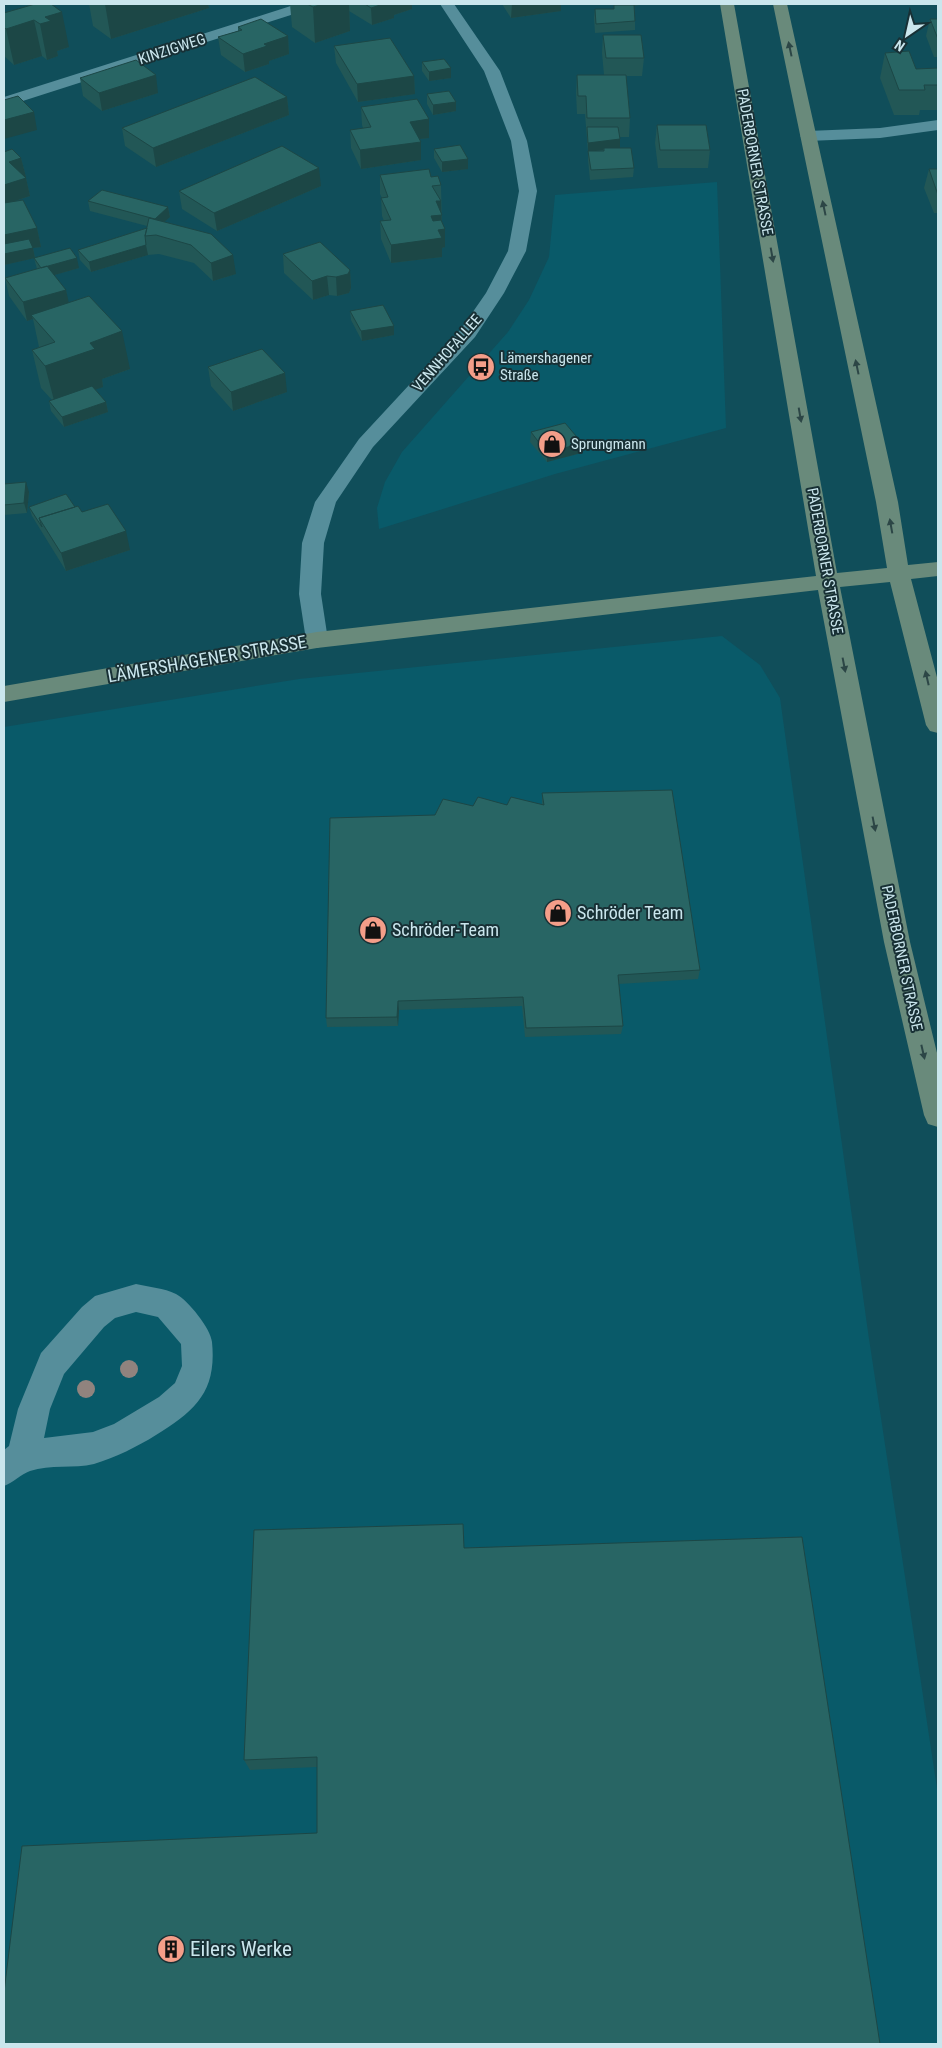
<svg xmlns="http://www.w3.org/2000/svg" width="942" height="2048" viewBox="0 0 942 2048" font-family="'Roboto Condensed',sans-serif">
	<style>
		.built { fill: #095a69 }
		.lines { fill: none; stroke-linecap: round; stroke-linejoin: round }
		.lane { fill: #568e9b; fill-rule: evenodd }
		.street { fill: #568e9b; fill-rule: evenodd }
		.secondary { fill: #698a7b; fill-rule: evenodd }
		.tree { fill: #90837e }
		.wall { fill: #225756 }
		.shaded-wall { fill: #1c4746 }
		.building { fill: #286564; stroke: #1c4746 }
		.oneway { fill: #2c4646 }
		.labels { text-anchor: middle; stroke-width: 4; stroke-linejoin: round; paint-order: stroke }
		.far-street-label { font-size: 15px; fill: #cae6ed; stroke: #183035 }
		.far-poi-label { font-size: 15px; fill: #cae6ed; stroke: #183035; text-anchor: start }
		.street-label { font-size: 18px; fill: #cae6ed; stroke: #183035 }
		.poi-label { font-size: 18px; fill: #cae6ed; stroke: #183035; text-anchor: start }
		.near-poi-label { font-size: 21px; fill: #cae6ed; stroke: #183035; text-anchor: start }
	</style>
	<rect width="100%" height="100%" fill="#104e5a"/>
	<path class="built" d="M717 182 726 428 555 474 379 529 377 508 385 482 402 452 508 332 529 300 549 257 555 195Z
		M722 636 760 665 780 698 868 1332 938 1795V2044H4V727L299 679Z"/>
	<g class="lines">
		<path class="lane" d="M938 120V130L880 138 808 141 800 136 808 131 880 128Z"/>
		<path class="street" d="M297 4H318L316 7 4 107V97Z
			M440 4H454L500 71 527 141 537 191 526 251 504 293 475 337 373 447 336 502 324 543 321 594 328 640 325 645 317 648 309 645 306 640 299 594 302 543 315 502 359 439 461 329 486 293 508 251 519 191 511 141 484 71Z
			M136 1284C149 1287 164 1288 176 1294 188 1300 211 1329 212 1342 217 1392 195 1411 156 1435 137 1447 116 1457 94 1464 74 1469 50 1464 30 1471 21 1474 13 1483 4 1486V1450L9 1446 18 1409 41 1353 82 1307 95 1296ZM136 1312 158 1317 181 1344 182 1366 175 1383 159 1397 114 1424 93 1432 44 1438 50 1409 64 1374 104 1327 115 1318Z"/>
		<path class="secondary" d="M720 4H734L837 573 887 568 876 502 773 4H787L898 502 908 565 938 562V576L911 579 938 681V733L930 731 926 725 890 582 840 587 910 942 938 1057V1127L928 1124 924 1115 884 942 818 590 317 648 4 702V686L317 632 816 576Z"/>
	</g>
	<g class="tree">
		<circle cx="129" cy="1369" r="9"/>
		<circle cx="86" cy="1389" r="9"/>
	</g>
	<path class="wall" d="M35 4 69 47 57 51 58 56 47 60 42 56 14 65 4 56V13Z
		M89 4H208L209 8 111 39 93 26Z
		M290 4H349L350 31 315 43 292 27Z
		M349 4H412V9L394 15V18L372 25 349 11Z
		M502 4H561V11L511 18Z
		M629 4H645L634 6 635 21V30L595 33 594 18 595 9H614V5H631Z
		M930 19H938V57H934L926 36Z
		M238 27 288 36 289 54 269 61V64L245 72 221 55 218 37 238 31Z
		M603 35 644 58 642 76H626L630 118 629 137H620V148L634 168 633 177 590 180 588 160V152L585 114H577L576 93 577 75H604L602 53Z
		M334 46 414 76 415 94 358 102 336 63Z
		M885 53 916 69 938 68V110H920L919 115H894L880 78Z
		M422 62 451 68V78L429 81 422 71Z
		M80 78 158 93 102 111 83 96Z
		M427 94 456 102V111L433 115 427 104Z
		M287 97 289 115 156 167 125 146 122 128Z
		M361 107 429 138 419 139 421 142V160L361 169 351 148 350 130 363 128 362 125Z
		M657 125 710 150 708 168H658L655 143Z
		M434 149 468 159V169L442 172 434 158Z
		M21 158 26 177H25L26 178 30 196 15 201 37 228 41 247 33 248 35 258 79 268 54 275 66 290 68 302 130 369 102 379 103 387 95 389 106 402 108 412 64 427 51 411 49 401 52 400 41 388 32 350 39 347 33 319 27 321 9 296 5 278 37 269 34 258 4 265Z
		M929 169H938V213H934L924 188Z
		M380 175 431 177 441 185 442 223 445 229V247L442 248V257L391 263 381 239 380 221H384L382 216 381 198H382L380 194Z
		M321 186 217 231 182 209 179 191Z
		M88 201 168 207 170 217 164 222 236 274 213 281 194 263 159 254 148 255 91 272 80 260 78 250 147 228V226L90 211Z
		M283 254 350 270 351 288 349 293 337 296 329 295 313 300 284 273Z
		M350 311 394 335 362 341 351 320Z
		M208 367 287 392 233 411 211 386Z
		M531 432 581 453 547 462 530 442Z
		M4 484 29 492 27 513 4 515Z
		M29 507H75L130 550 66 571 32 516Z
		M542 793 700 970 698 979 619 984 623 1026 621 1034 525 1037 522 1006 399 1010 398 1026 327 1027 326 1018 435 815 473 806 542 804Z
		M463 1524 317 1767 250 1770 244 1760Z"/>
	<path class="shaded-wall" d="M105 4H208L209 8 111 39Z
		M323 4H349L350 31 315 43 313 7Z
		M383 4H412V9L394 15V18L372 25 371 8Z
		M512 4H561V11L511 18Z
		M631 4H645L631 6Z
		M62 12 69 47 57 51 58 56 47 60 40 24 45 17Z
		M34 20 42 56 14 65 6 29Z
		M288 36 289 54 269 61V64L245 72 243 54 264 44Z
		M451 68V78L429 81V72Z
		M156 75 158 93 102 111 99 93Z
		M414 76 415 94 358 102 357 84Z
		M287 97 289 115 156 167 153 148Z
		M456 102V111L433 115V105Z
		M34 112 37 130 4 139V120Z
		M429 119V138L410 140V122Z
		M620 139V148H604L603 150 588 152V143Z
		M421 142V160L361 169 360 150Z
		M21 158 26 177 14 180 9 162Z
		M468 159V169L442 172V162Z
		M319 168 321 186 217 231 214 213Z
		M26 178 30 196 6 204 4 212V185Z
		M436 201H441L442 229H445V247L442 248V257L391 263V245L431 216Z
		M168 207 170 217 156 229 155 219Z
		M37 228 41 247 33 248 35 258 4 265V235Z
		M146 245 148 255 91 272 89 262Z
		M233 255 236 274 213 281 211 263Z
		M77 258 79 268 44 278 42 268Z
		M350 270 351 288 349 293 337 296 336 277Z
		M327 276 329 295 313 300 312 281Z
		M66 290 70 308 31 315 33 319 27 321 23 302Z
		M394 326V335L362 341 361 331Z
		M122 331 130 369 102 379 103 387 55 404 45 366 90 343Z
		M285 373 287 392 233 411 231 392Z
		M106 402 108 412 64 427 62 417Z
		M582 443 581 453 547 462V453Z
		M26 482 29 492 27 513 24 503Z
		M126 531 130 550 66 571 61 553Z
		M398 1001 399 1010 398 1026 397 1017Z"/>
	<path class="building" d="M35 4H51L62 12 45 17 51 21 40 24 34 20 6 29 4 27V13Z
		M307 4H323L313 7Z
		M365 4H383L371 8Z
		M614 5H634L635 21 596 24 595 9H614Z
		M261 19 288 36 264 44 267 46 243 54 218 37 242 30 238 27Z
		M930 19H938V39Z
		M603 35H641L644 58H606Z
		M390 38 414 76 357 84 334 46Z
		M909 51 916 69 938 68V85H924L925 90H899L885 53Z
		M444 59 451 68 429 72 422 62Z
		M136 60 156 75 99 93 80 78Z
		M577 75H626L630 118H587L586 96H578Z
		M255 77 287 97 153 148 122 128Z
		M449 91 456 102 433 105 427 94Z
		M18 96 34 112 4 120V100Z
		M417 99 429 119 410 122 421 142 360 150 350 130 371 127 361 107Z
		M657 125H706L710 150H660Z
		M587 127H618L620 139 588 143Z
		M460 145 468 159 442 162 434 149Z
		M282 146 319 168 214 213 179 191Z
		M604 148H631L634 168 591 170 588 151H604Z
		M12 149 21 158 9 162 26 178 4 185V152Z
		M429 169 431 177 438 176 441 185 432 186 441 201H436L442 215 431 216 433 221 441 220 445 229 438 230 442 238 391 245 380 221 391 220 381 198 388 197 380 175Z
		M929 169H938V195Z
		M102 190 168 207 155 219 88 201Z
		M23 200 37 228 4 235V203Z
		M149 218 211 234 233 255 211 263 191 245 156 235 145 236Z
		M147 228 145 236 146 245 89 262 78 250Z
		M29 239 33 248 4 254V244Z
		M320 242 350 270 348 274 336 277 327 276 312 281 283 254Z
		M70 248 77 258 41 268 34 258Z
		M47 266 66 290 23 302 5 278Z
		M89 296 122 331 90 343 95 349 45 366 32 350 55 342 31 315Z
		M383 305 394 326 361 331 350 311Z
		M262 349 285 373 231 392 208 367Z
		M92 386 106 402 62 417 49 401Z
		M565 423 582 443 547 453 531 432Z
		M26 482 24 503 4 505V484Z
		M66 494 75 507 39 518 42 527 29 507Z
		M108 504 126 531 61 553 39 518 78 506 82 512Z
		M672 790 700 970 618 975 623 1026 526 1028 523 997 398 1001 397 1017 326 1018 330 818 435 815 443 799 473 806 478 797 507 805 511 797 544 805 542 793Z
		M463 1524 464 1548 802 1537 880 2044H4V1992L22 1846 317 1833V1757L244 1760 254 1530Z"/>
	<defs><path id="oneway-solid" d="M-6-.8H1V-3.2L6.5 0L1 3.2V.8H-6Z" transform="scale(1.25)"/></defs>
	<g class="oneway">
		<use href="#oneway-solid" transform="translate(790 49) rotate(-102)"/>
		<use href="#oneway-solid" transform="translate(824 208) rotate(-102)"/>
		<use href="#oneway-solid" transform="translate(772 255) rotate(80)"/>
		<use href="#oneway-solid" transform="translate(857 367) rotate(-102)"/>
		<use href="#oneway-solid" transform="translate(800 415) rotate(80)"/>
		<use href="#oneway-solid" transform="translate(891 526) rotate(-100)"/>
		<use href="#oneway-solid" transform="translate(844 665) rotate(79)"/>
		<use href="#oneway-solid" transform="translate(927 678) rotate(-103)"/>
		<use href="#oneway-solid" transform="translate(874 824) rotate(79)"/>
		<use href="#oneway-solid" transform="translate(923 1052) rotate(77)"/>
	</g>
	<defs>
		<g id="bus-disc" transform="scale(1.4375)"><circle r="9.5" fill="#f49e89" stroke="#183035"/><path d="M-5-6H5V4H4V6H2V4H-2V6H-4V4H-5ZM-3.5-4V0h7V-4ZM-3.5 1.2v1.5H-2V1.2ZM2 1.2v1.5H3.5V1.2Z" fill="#111"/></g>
		<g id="shop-disc" transform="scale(1.4375)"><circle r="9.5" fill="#f49e89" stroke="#183035"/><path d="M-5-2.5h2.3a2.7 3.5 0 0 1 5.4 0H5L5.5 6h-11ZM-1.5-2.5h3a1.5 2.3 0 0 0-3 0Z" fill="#111"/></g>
		<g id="building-disc" transform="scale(1.4375)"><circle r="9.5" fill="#f49e89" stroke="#183035"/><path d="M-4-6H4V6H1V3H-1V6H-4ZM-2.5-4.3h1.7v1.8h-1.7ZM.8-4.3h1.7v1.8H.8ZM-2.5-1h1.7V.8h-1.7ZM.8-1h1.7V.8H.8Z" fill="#111"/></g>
	</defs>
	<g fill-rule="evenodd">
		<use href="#bus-disc" x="481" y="367"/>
		<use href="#shop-disc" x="552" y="444"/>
		<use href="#shop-disc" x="558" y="913"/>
		<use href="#shop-disc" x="373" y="930"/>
		<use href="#building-disc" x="171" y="1949"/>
	</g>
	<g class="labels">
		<g class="far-street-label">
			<text transform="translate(172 49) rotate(-18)" y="5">KINZIGWEG</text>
			<text transform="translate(755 162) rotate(80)" y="5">PADERBORNER STRASSE</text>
			<text transform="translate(447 353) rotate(-49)" y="5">VENNHOFALLEE</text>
			<text transform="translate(825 561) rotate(80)" y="5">PADERBORNER STRASSE</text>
			<text transform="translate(902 958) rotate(78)" y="5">PADERBORNER STRASSE</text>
		</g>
		<g class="far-poi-label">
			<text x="500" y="363">Lämershagener<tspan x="500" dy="17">Straße</tspan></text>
			<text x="571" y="449">Sprungmann</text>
		</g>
		<g class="street-label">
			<text transform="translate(207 659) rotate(-10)" y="6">LÄMERSHAGENER STRASSE</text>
		</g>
		<g class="poi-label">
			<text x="577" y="919">Schröder Team</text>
			<text x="392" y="936">Schröder-Team</text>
		</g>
		<g class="near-poi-label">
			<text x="190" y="1956">Eilers Werke</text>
		</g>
	</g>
	<rect width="942" height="2048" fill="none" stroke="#cae6ed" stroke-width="10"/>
	<g transform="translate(907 35) rotate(214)" stroke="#183035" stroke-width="4" paint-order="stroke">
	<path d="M0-4L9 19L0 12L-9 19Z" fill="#cae6ed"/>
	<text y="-8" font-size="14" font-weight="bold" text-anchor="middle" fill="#cae6ed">N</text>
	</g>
</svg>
